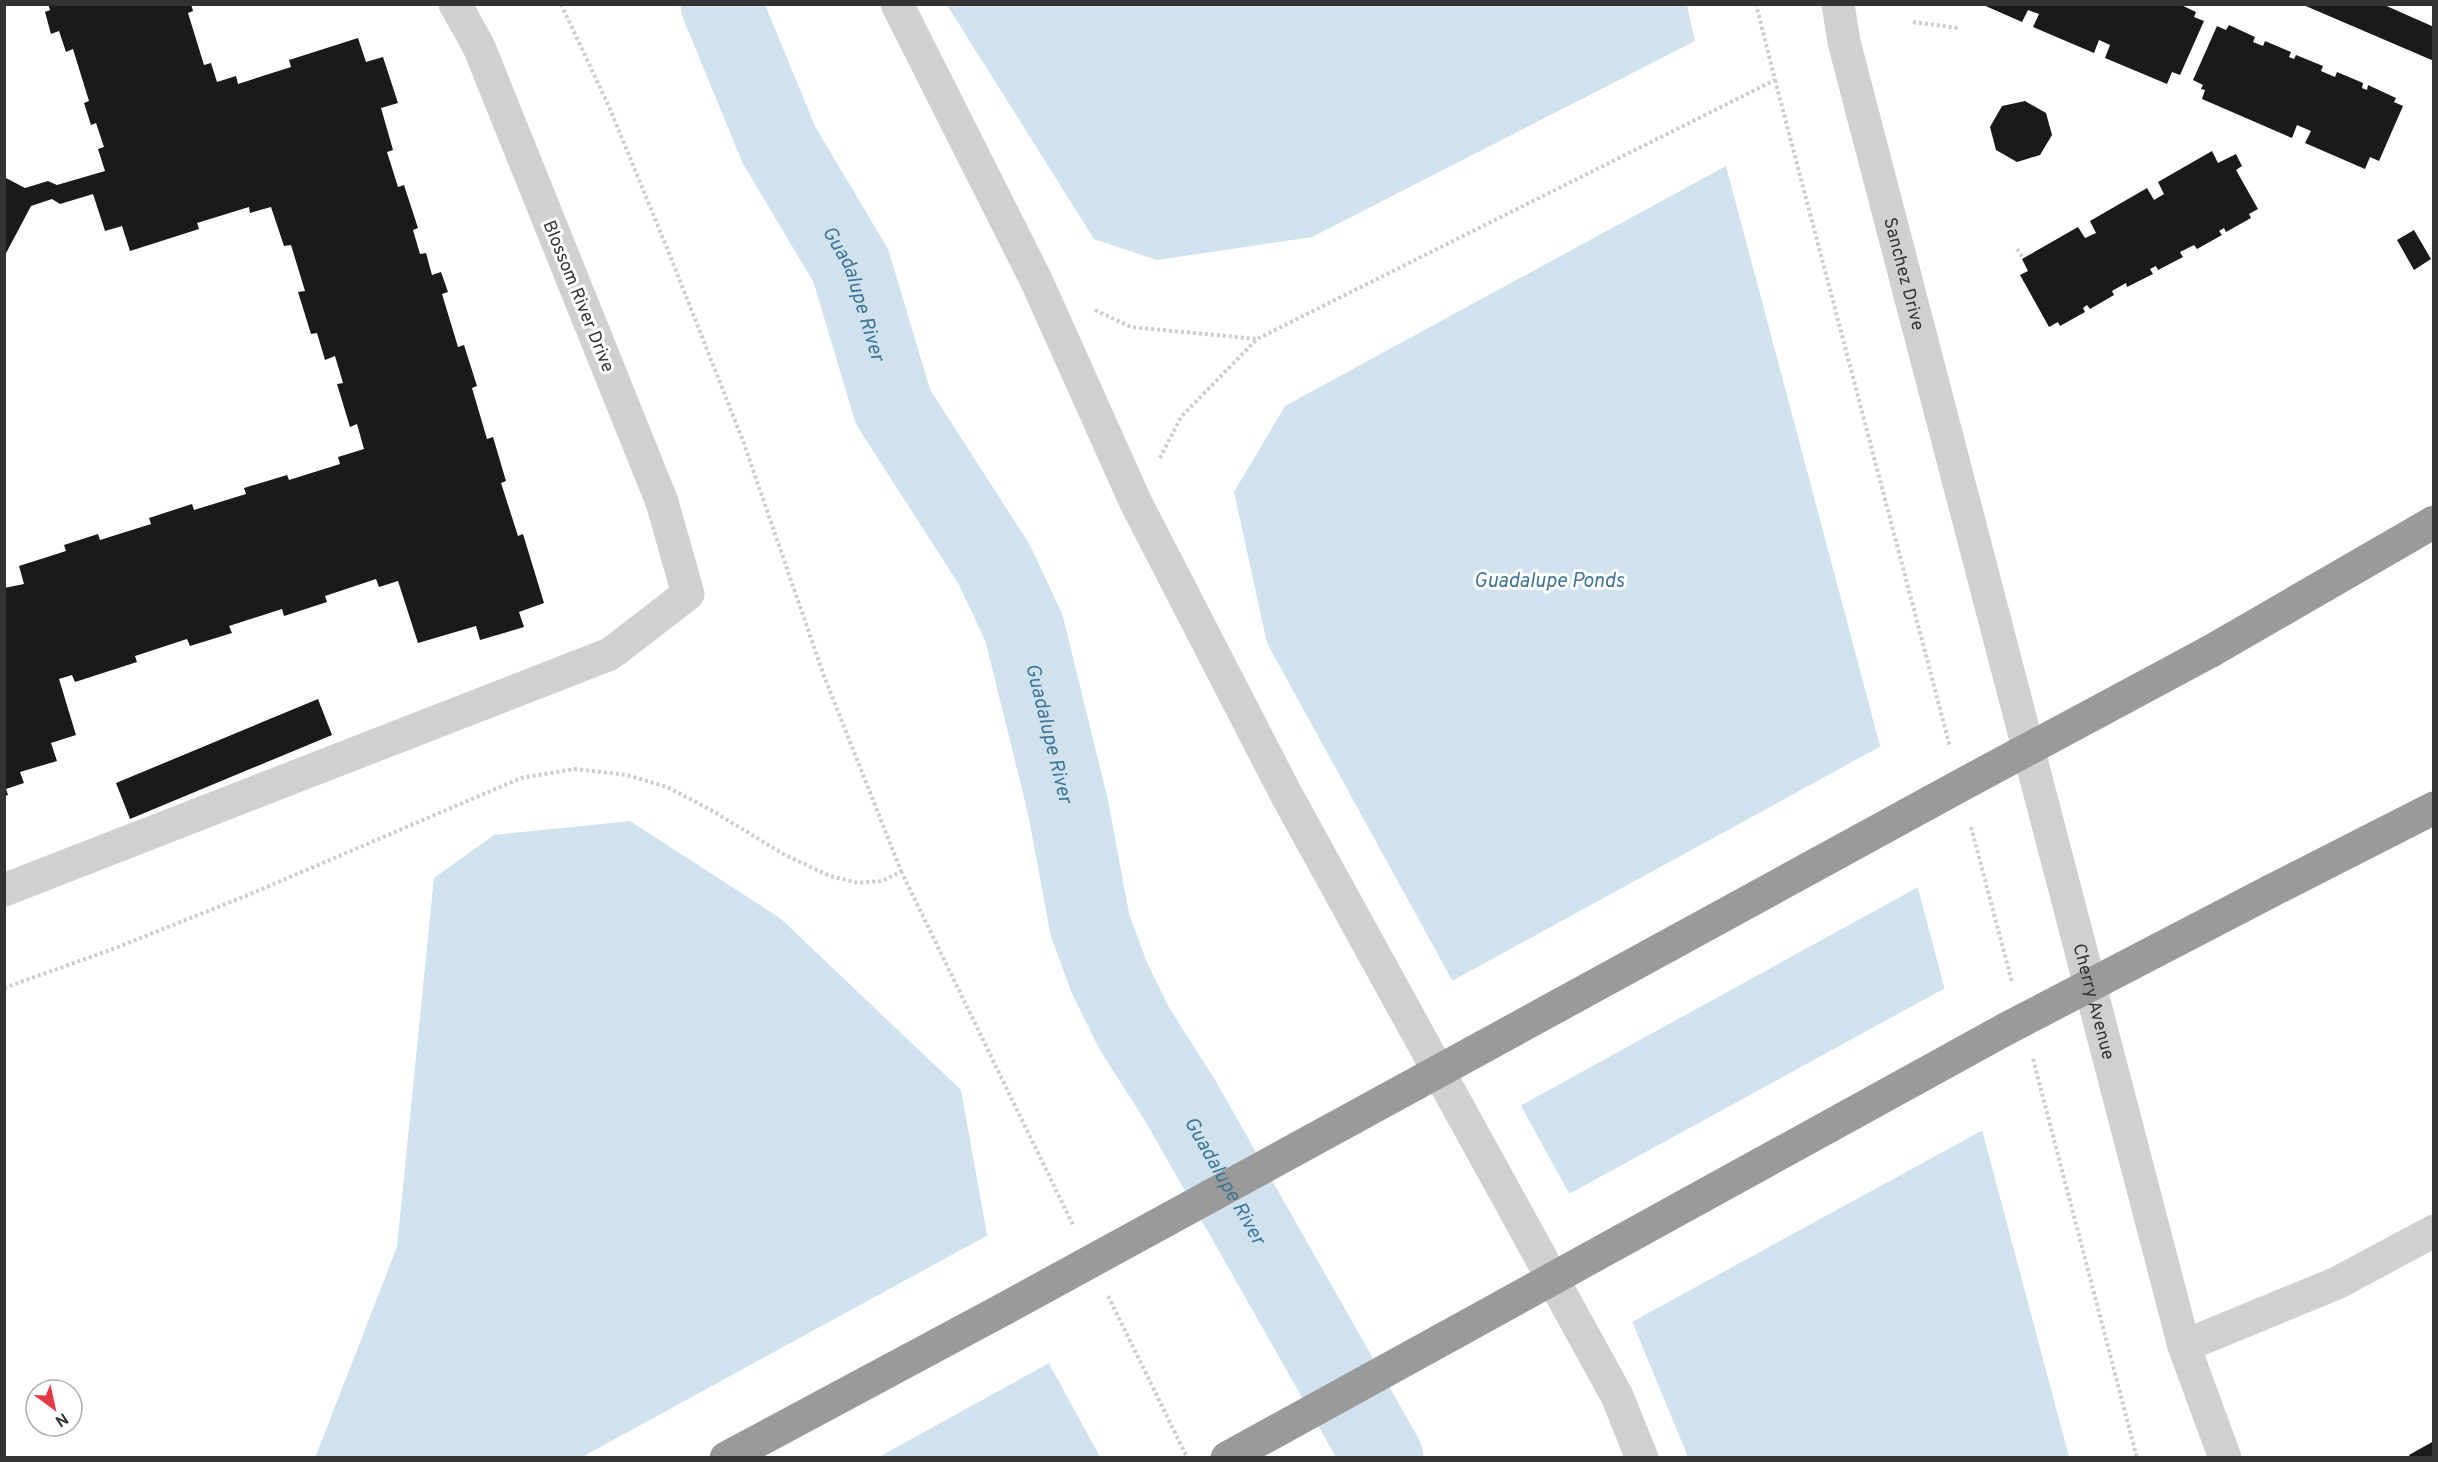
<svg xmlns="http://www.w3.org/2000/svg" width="2438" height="1462" viewBox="0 0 2438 1462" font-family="Overpass,sans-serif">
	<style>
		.water { fill: #cfe2ee }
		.pier { fill: #fff }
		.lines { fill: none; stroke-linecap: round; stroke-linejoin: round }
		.river { stroke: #cfe2ee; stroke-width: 81 }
		.building { fill: #1a1a1a }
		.path { stroke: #cdcdcd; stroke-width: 4; stroke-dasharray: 3 3; stroke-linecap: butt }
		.minor { stroke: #d0d0d0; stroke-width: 33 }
		.highway { stroke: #9a9a9a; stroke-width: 33 }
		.highway-bridge { stroke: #9a9a9a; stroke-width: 33 }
		.labels { text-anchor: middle; stroke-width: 6; stroke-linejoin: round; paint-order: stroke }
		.street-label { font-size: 18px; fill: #333; stroke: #fff }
		.water-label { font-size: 20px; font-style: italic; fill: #3f7597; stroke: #fff }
	</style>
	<rect width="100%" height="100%" fill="#fff"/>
	<path class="water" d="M947 5H1687L1695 41 1312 237 1157 260 1094 239Z
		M1726 166 2069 1457H1688L1610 1268 1267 643 1234 492 1285 406Z
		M630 821 780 918 961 1090 991 1257 1100 1457 315 1458 397 1247 434 878 494 835Z"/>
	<path class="pier" d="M1883 745 1920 886 1518 1107 1450 982Z
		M1947 987 1985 1129 1630 1323 1608 1270 1567 1195Z
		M990 1234 994 1256 1051 1362 877 1458 582 1457Z"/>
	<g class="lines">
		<path class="river" id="s1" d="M721 4 779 145 851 266 893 407 994 564 1024 628 1068 807 1090 925 1109 977 1134 1028 1181 1102 1383 1458"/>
	</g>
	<path class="building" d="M48 4H191L193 11 188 13 204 65 211 63 217 82 236 76 238 84 291 67 289 60 358 38 366 62 383 57 398 103 381 108 393 150 387 152 398 187 404 185 418 228 413 230 420 254 426 253 432 275 441 272 448 292 442 294 458 347 464 345 477 386 472 388 487 439 493 437 506 481 501 483 518 536 523 534 544 603 519 612 524 627 480 640 476 626 418 643 398 581 379 587 376 579 325 596 327 602 284 616 282 609 229 626 232 633 190 646 187 639 135 656 137 662 75 682 72 675 59 679 76 735 51 743 57 761 20 772 24 783 6 789 8 795 4 796V588L24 584 19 566 66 551 64 545 98 534 100 540 151 524 149 518 192 504 194 510 246 494 244 488 287 475 289 480 340 464 338 457 364 449 357 424 350 427 337 384 343 383 335 356 325 360 317 333 311 334 298 292 305 291 291 245 284 246 271 207 250 213 249 207 197 223 199 229 130 251 122 226 105 231 93 194 60 204 52 199 31 206 4 257V177L25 188 48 181 57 185 105 171 98 149 104 147 96 123 91 125 84 103 89 101 73 49 66 52 59 31 51 34 45 12 50 10Z
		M1981 4H2179L2196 12 2194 17 2204 21 2180 75 2172 72 2167 84 2105 58 2110 45 2099 40 2094 53 2033 27 2039 14 2028 10 2022 22Z
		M2301 4H2382L2434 27V61Z
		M2229 25 2255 37 2253 42 2263 46 2265 41 2291 52 2289 57 2294 59 2296 55 2323 66 2321 71 2335 77 2337 72 2363 83 2362 88 2367 90 2368 85 2396 98 2394 102 2403 106 2379 161 2370 157 2365 169 2305 143 2311 131 2297 125 2292 138 2202 99 2205 90 2201 89 2203 85 2193 80 2217 26 2226 30Z
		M2025 101 2046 113 2052 135 2040 155 2017 162 1996 150 1990 127 2002 106Z
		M2212 151 2218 163 2236 154 2242 166 2236 170 2258 209 2249 214 2251 218 2226 232 2224 228 2219 231 2222 235 2197 249 2194 245 2180 252 2183 257 2158 270 2156 266 2150 269 2153 274 2127 287 2126 283 2112 291 2114 295 2090 309 2087 305 2083 308 2085 312 2060 326 2058 322 2049 327 2020 275 2028 271 2022 259 2078 227 2085 238 2096 233 2090 221 2147 188 2154 200 2164 194 2158 182Z
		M2414 230 2431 259 2414 270 2397 240Z
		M318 699 332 735 130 819 116 783Z
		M2434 1441V1458H2411L2409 1455Z"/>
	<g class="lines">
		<path class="path" d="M1913 22 1958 28
			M1775 80 1950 747
			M2017 249 2023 258
			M1095 310 1131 327 1257 339
			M1160 458 1181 417 1257 339 1775 80 1756 4
			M1971 827 2012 982
			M901 871 1073 1225
			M4 988 113 949 248 895 521 778 575 769 627 775 667 787 711 810 785 855 830 876 858 883 883 881 901 871 824 676 743 441 669 253 610 109 561 4
			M2033 1059 2137 1458
			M1108 1296 1187 1457"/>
		<g class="minor">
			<path d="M897 4 1037 282 1136 503 1286 794 1617 1396 1642 1458"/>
			<path id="s2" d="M1838 4 1844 42 2184 1346 2225 1458"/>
			<path d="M4 890 610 654 688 594 662 502 479 47 455 4"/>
			<path d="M2184 1346 2337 1283 2434 1231"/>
		</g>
		<path class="highway" d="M2211 651 2434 522
			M2271 891 2434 808
			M726 1458 1004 1309"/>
		<path class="highway-bridge" d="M1004 1309 1967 782 2211 651
			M1227 1458 2004 1030 2271 891"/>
	</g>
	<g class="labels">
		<g class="street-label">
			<text dy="6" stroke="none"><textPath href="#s2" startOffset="278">Sanchez Drive</textPath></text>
			<text transform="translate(579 296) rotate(68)" y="6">Blossom River Drive</text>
			<text dy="6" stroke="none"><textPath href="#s2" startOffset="1030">Cherry Avenue</textPath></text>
		</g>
		<g class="water-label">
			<text dy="7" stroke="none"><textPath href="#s1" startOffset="320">Guadalupe River</textPath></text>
			<text x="1549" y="587">Guadalupe Ponds</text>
			<text dy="7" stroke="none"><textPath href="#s1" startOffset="806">Guadalupe River</textPath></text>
			<text dy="7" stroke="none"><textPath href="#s1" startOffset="1292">Guadalupe River</textPath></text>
		</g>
	</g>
	<rect width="2438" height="1462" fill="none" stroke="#333333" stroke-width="12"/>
	<g transform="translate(54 1408) rotate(147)"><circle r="28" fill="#ffffff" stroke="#adadad" stroke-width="1.5"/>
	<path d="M0-4.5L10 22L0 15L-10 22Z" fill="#e63946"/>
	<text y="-9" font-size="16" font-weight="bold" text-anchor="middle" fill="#333333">N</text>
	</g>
</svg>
